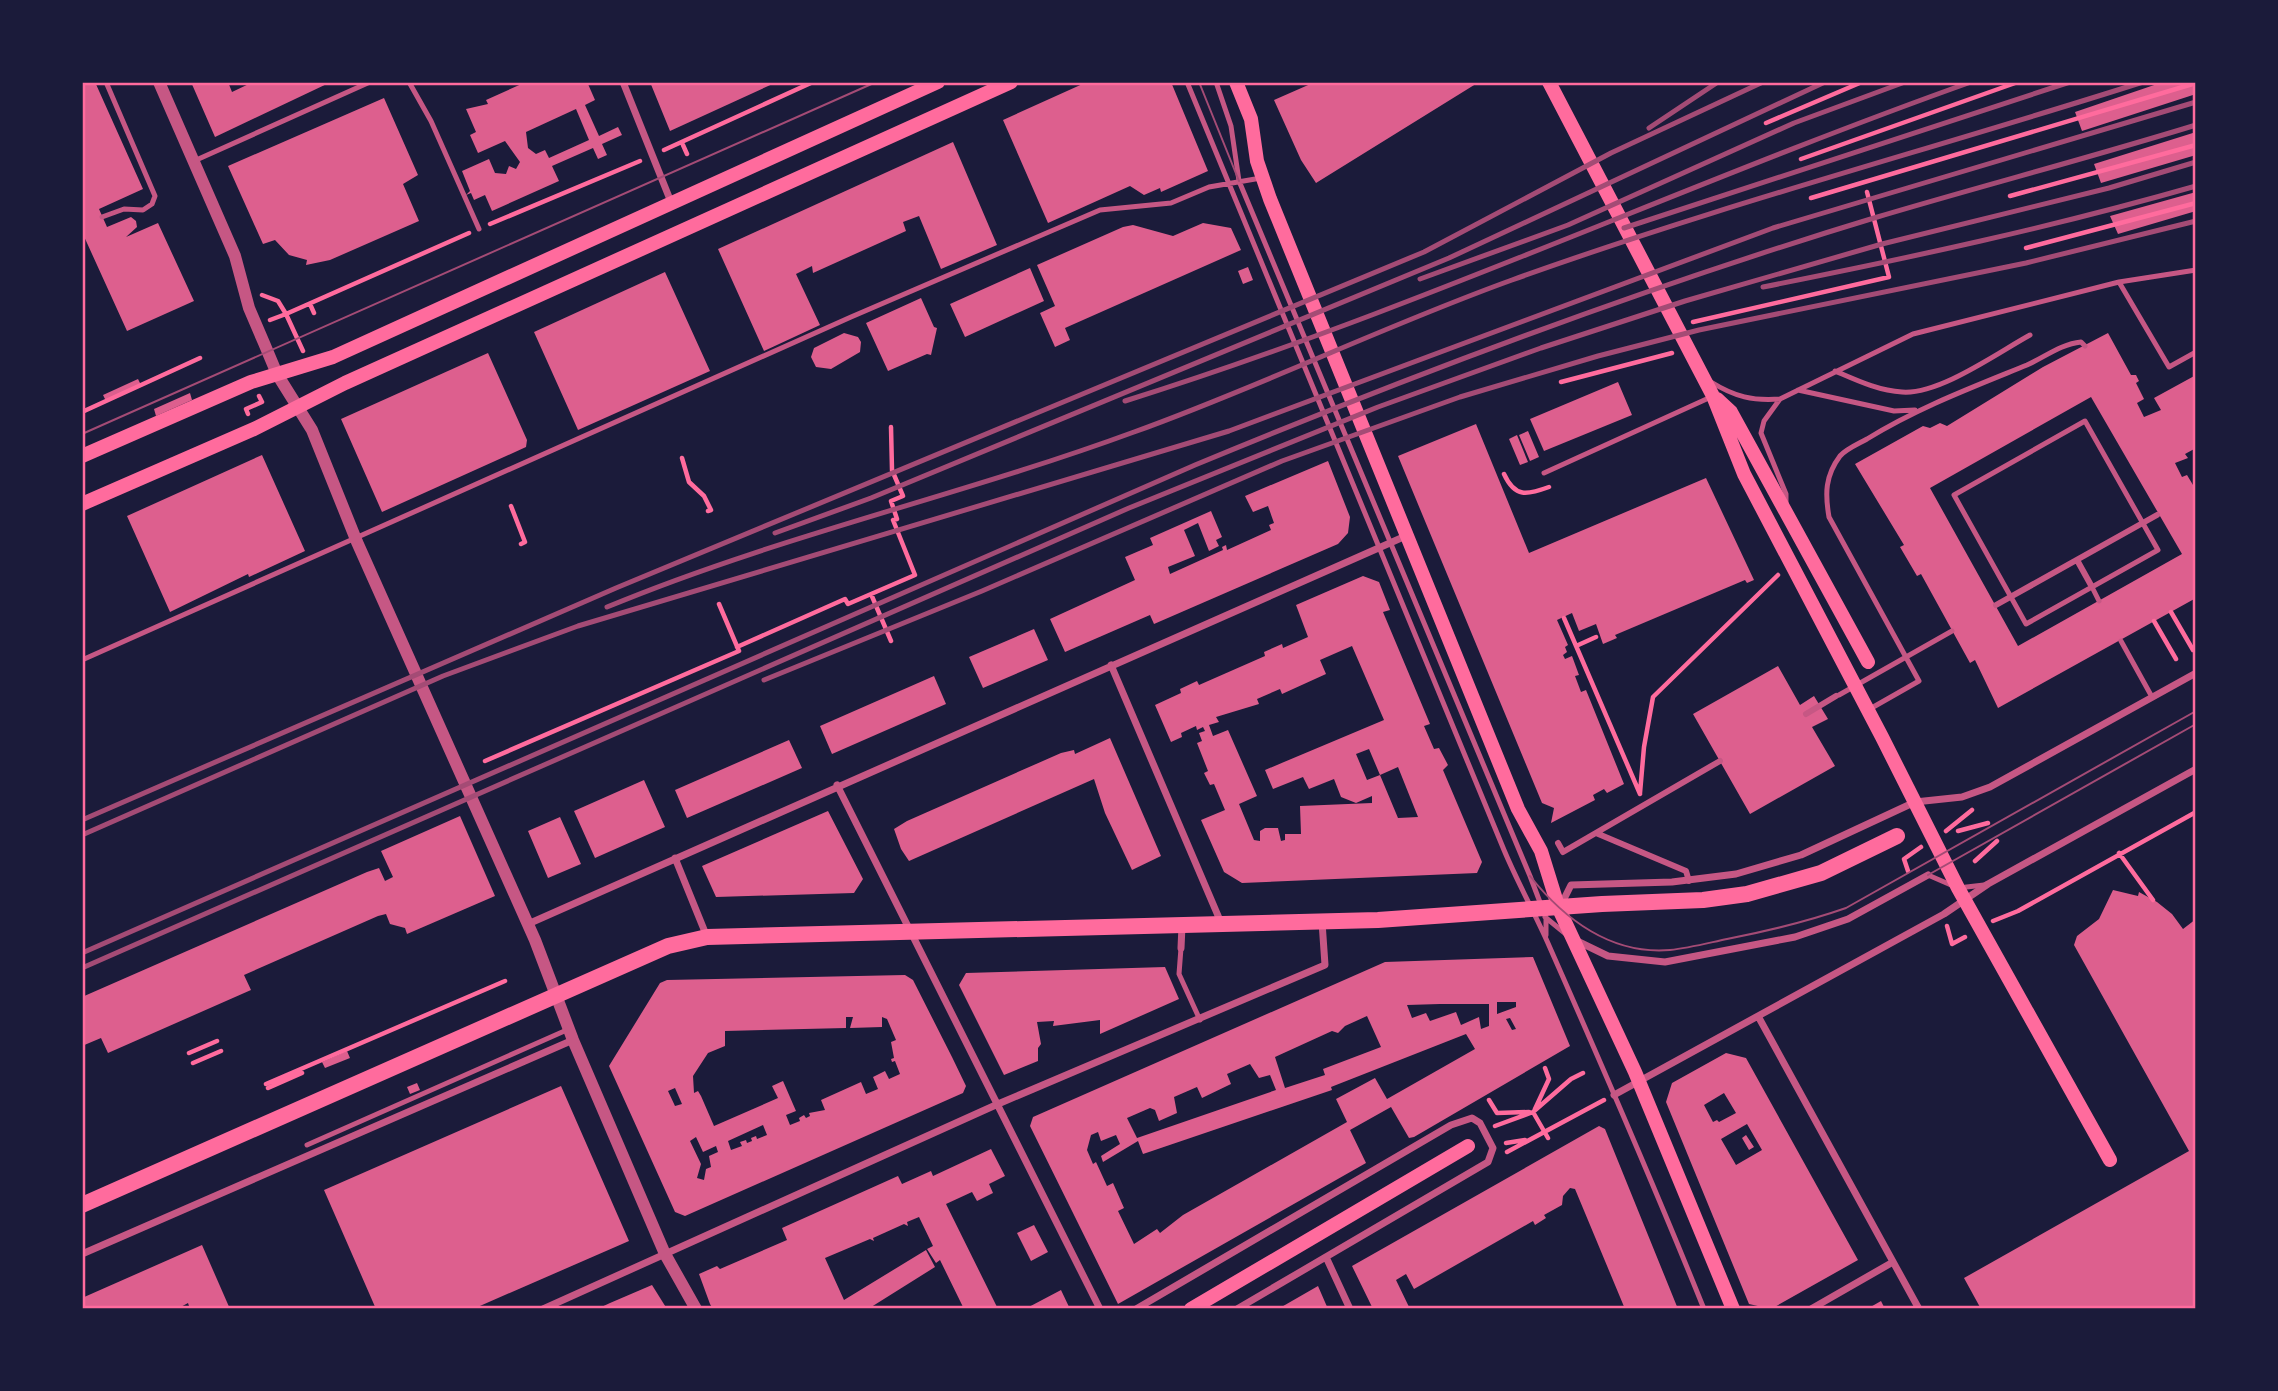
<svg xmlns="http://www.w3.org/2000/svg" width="2278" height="1391" viewBox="0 0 2278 1391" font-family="Montserrat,sans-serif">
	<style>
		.building { fill: #dd5f8e; fill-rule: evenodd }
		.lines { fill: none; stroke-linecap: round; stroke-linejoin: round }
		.path { stroke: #ff6b9d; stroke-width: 4.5 }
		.service { stroke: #c65784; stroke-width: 5 }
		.pedestrian { stroke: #c65784; stroke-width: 6 }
		.minor { stroke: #c65784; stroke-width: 7 }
		.tertiary { stroke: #c65784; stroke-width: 12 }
		.secondary { stroke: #ff6b9d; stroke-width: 14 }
		.primary { stroke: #ff6b9d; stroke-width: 16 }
		.tram { stroke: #a44b75; stroke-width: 2 }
		.rail { stroke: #a44b75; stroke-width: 5 }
		.neatline { fill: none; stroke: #ff6b9d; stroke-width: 2.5 }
	</style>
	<rect width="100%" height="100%" fill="#1b1b3a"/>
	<path class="building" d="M89 82H95L143 189 99 209 107 227 131 217 136 221 137 227 126 237 158 223 194 301 127 331 82 232V85Z
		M191 82H228L232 92 253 82H331L215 137Z
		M526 82H592L588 84 595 100 585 105 599 136 618 127 622 135 602 144 607 155 598 159 593 148 552 166 559 181 492 211 485 195 474 200 471 193 466 195 470 191 462 171 489 159 495 173 506 174 509 166 516 169 520 162 505 141 478 153 470 135 476 132 466 109 488 104 486 100ZM576 109 589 140 549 158 545 150 536 154 528 148 526 132Z
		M650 82 694 84 777 82 670 131Z
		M1087 82H1171L1208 171 1161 192 1160 188 1144 195 1130 186 1048 223 1003 120Z
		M1315 82H1479L1316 183 1301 160 1274 100Z
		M2163 82H2196V94L2082 131 2075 112Z
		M384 98 418 175 403 184 419 221 330 260 306 265 307 260 289 255 275 240 263 244 228 166Z
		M2196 132V155L2101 183 2094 164Z
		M953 142 997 245 941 269 919 216 903 222 906 231 813 273 812 266 796 274 820 325 764 351 718 249Z
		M2196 192V211L2118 234 2110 216Z
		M1203 223 1231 228 1241 250 1065 328 1070 340 1055 347 1040 313 1055 306 1037 265 1123 227 1133 225 1173 236Z
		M1248 267 1253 280 1243 284 1238 271Z
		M1030 268 1044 301 965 337 950 304Z
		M665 272 710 371 578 430 534 332Z
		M921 298 934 327 937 328 931 355 927 354 888 371 866 323Z
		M844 333 858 337 861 342 860 352 831 369 816 367 811 357 814 348Z
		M2108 333 2131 375H2136L2139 381 2136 383 2144 399 2137 403 2144 417 2161 410 2154 398 2196 375V448L2185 454 2188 458 2175 463 2182 477 2187 475 2196 490V598L1998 708 1975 660 1970 663 1921 574 1917 576 1900 547 1904 545 1855 464 1923 426 1930 428 1940 423 1947 426 2043 367ZM2091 397 2182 554 2018 646 1930 488Z
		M488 353 527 440 526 447 382 512 341 419Z
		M138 379 141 385 106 401 103 395Z
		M1618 382 1632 415 1544 451 1530 419Z
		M190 393 192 400 156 416 154 409Z
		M1476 424 1529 553 1706 478 1754 580 1747 583 1745 580 1615 635 1617 638 1603 644 1596 624 1579 631 1572 613 1557 620 1568 645 1565 647 1567 652 1563 655 1565 659 1572 656 1579 675 1575 676 1581 692 1586 690 1624 784 1607 793 1604 789 1593 795 1595 800 1551 823 1554 808 1542 803 1398 456Z
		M1528 431 1539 457 1530 461 1519 435Z
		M1517 435 1528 462 1520 465 1509 439Z
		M262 455 305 551 249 577 248 574 170 612 127 516Z
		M1328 461 1350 517 1348 533 1338 544 1154 624 1150 615 1065 652 1050 619 1135 580 1125 557 1153 545 1150 538 1211 511 1222 537 1216 540 1219 546 1209 551 1198 523 1184 530 1195 556 1168 567 1170 574 1223 550 1222 547 1226 545 1227 550 1271 530 1269 525 1274 523 1268 506 1253 512 1245 496Z
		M1363 576 1379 582 1390 610 1383 612 1430 724 1424 726 1434 749 1439 748 1448 765 1443 770 1482 862 1477 873 1242 883 1224 872 1201 820 1225 810 1214 784 1210 785 1204 773 1208 771 1197 743 1202 741 1199 733 1205 731 1203 727 1197 730 1196 726 1181 733 1182 737 1171 742 1155 705 1181 693 1180 689 1197 681 1199 685 1265 656 1264 652 1282 644 1283 648 1308 637 1296 605ZM1352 646 1384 720 1265 770 1273 789 1303 777 1309 789 1334 779 1341 797 1356 803 1372 796V803L1300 806 1301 834H1285V840L1281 841 1278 828H1265L1260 831V841L1254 840 1239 804 1257 796 1228 730 1213 736 1209 725 1219 722 1216 717 1259 704 1257 699 1280 689 1282 694 1326 674 1320 660ZM1369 749 1380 775 1398 767 1418 817 1398 818 1380 775 1367 780 1356 754Z
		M1034 629 1048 660 983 688 969 657Z
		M1778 666 1800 705 1814 696 1828 719 1812 727 1835 766 1750 814 1693 714Z
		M934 676 946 704 832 754 820 726Z
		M1110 738 1161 856 1132 870 1105 813 1094 779 909 861 901 849 894 829 907 821 1061 753 1074 750 1075 754Z
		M789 740 802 768 687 818 675 790Z
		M644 780 665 827 595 858 574 811Z
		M828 811 863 879 854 893 716 897 702 866Z
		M460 816 495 896 407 934 405 928 390 924 386 914 378 916 244 975 251 990 108 1053 101 1038 82 1046V997L367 872 379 868 385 881 393 877 381 851Z
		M560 817 581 864 548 878 528 831Z
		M2113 890 2138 896 2139 892 2157 902 2172 914 2183 929 2196 919V1309H1981L1964 1278 2189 1151 2074 945 2077 936 2099 919Z
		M1533 957 1570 1046 1414 1137 1409 1138 1391 1107 1350 1130 1366 1163 1118 1304 1030 1126 1033 1117 1385 962ZM1497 1002H1516V1007L1497 1014ZM1440 1004H1489V1026L1481 1029 1479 1017 1461 1025 1456 1012 1430 1021 1426 1013 1412 1018 1407 1005ZM1367 1016 1381 1047 1323 1069 1325 1075 1285 1088 1275 1057 1332 1031 1338 1033 1345 1026ZM1510 1018 1516 1029 1512 1030 1506 1019ZM1466 1034 1475 1049 1387 1099 1375 1078 1336 1099 1347 1122 1183 1215 1160 1233 1157 1229 1134 1244 1118 1211 1124 1208 1113 1183 1107 1186 1096 1162 1093 1164 1087 1150 1091 1135 1098 1132 1101 1141 1116 1135 1120 1144 1101 1156 1103 1162 1138 1141 1143 1154 1152 1151 1332 1090 1331 1087ZM1250 1064 1259 1078 1270 1075 1276 1090 1137 1138 1127 1118 1150 1108 1155 1110 1159 1121 1177 1113 1174 1097 1197 1087 1202 1098 1231 1084 1227 1074Z
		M1165 967 1179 999 1100 1034V1020L1053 1026 1054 1021 1037 1022 1041 1044 1038 1048V1061L1004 1075 959 985 966 973Z
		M905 975 913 980 952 1057 966 1086 963 1093 685 1216 675 1212 609 1066 660 983 667 980ZM846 1017H853L850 1028 882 1027V1017L887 1019 896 1040 891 1042 894 1058 891 1059 892 1062 895 1061 900 1074 889 1079 885 1071 873 1077 878 1089 866 1094 861 1082 821 1100 825 1110 809 1113 810 1116 806 1118 804 1115 799 1118 800 1121 790 1125 786 1115 796 1111 783 1081 772 1086 778 1098 714 1126 701 1096 698 1091 694 1093 693 1076 708 1053 725 1046V1031L846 1028ZM675 1088 682 1104 675 1106 668 1091ZM763 1125 767 1135 757 1139 756 1136 751 1138 752 1141 747 1143 746 1140 740 1142 742 1146 731 1150 728 1141ZM696 1137 703 1152 716 1146 718 1152 709 1156 711 1167 706 1169 704 1180 697 1178 701 1164 690 1141Z
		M347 1051 350 1058 325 1068 322 1062Z
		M1726 1053 1746 1058 1858 1260 1771 1309 1749 1304 1666 1102 1672 1083ZM1724 1093 1736 1113 1719 1122 1717 1120 1713 1122 1704 1105ZM1747 1124 1762 1150 1736 1165 1721 1139Z
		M417 1083 420 1090 410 1094 407 1087Z
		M561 1086 629 1241 473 1309H376L324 1190Z
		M1599 1126 1605 1129 1678 1309H1625L1575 1189 1570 1188 1563 1196 1562 1205 1544 1215 1546 1218 1535 1225 1533 1221 1414 1289 1406 1274 1396 1280 1410 1309H1373L1352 1266Z
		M1746 1135 1754 1147 1749 1150 1742 1138Z
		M991 1149 1005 1176 989 1184 993 1193 977 1201 972 1192 946 1204 998 1309H964L940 1260 936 1263 927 1249 933 1246 919 1217 907 1222 908 1226 904 1224 873 1238 874 1241 870 1239 825 1258 844 1300 926 1250 935 1267 868 1309H713L710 1304 699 1274 717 1266 720 1269 787 1240 782 1228 898 1176 902 1184 931 1171 933 1176Z
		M1034 1225 1048 1252 1031 1261 1017 1233Z
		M202 1245 230 1309H190L188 1303 177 1309H82V1298Z
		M652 1285 667 1309H597L610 1303Z
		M1318 1286 1328 1309H1278Z
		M1061 1290 1070 1309H1025Z
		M1881 1301 1885 1309H1867Z"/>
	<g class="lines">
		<path class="path" d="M1766 123 1862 82
			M683 145 687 154
			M664 150 813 82
			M1801 159 2018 82
			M2010 196 2196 145
			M1811 198 2196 83
			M490 224 640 161
			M2026 248 2196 203
			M262 295 278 301 286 314 469 233
			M310 304 314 313
			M270 320 286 314 303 351
			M1693 322 1889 277 1867 192
			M1561 382 1672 353
			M82 412 200 358
			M248 414 246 409 262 402 259 396
			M682 458 689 482 704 496 711 510 708 511
			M1504 474C1515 498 1527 495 1549 487
			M511 506 525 542 521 544
			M871 594 891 641
			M2171 612 2193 650
			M1564 618 1640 794
			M2154 621 2176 659
			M1576 646 1596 637
			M737 647 845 599 848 604 915 575 893 520 897 519 891 501 903 496 892 470 891 427
			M485 761 739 651 719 604
			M1640 793 1644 747 1653 697 1778 575
			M1946 831 1972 810
			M1958 831 1988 823
			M2119 853 2153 900
			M1975 861 1997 841
			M1908 871 1904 859 1921 847
			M1993 921 2018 911 2196 812
			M1947 926 1952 944 1965 937
			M189 1053 217 1041
			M193 1063 221 1051
			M266 1084 505 981
			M268 1088 302 1073
			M1489 1100 1497 1113 1529 1112
			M1535 1109 1549 1079 1545 1068
			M1533 1112 1548 1138
			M1495 1126 1533 1112 1571 1079 1583 1073
			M1506 1143 1525 1140
			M1507 1152 1604 1100"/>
		<path class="service" d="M409 82 431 121 479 229
			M1187 82 1504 850C1517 881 1533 910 1547 941 1601 1063 1654 1185 1704 1309
			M1216 82 1231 126 1239 181 1530 876 1546 918V935
			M194 161 370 82
			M102 217 124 209 143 210 152 204 155 196 106 82
			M2119 282 2169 367 2196 352
			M1835 371C1856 380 1879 391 1902 392 1939 395 1997 353 2030 335
			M1711 382C1735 397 1753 401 1780 399L1764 421 1761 433 1786 494V505
			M1798 390 1894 411 1915 410
			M1780 399 1913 334 2119 282 2196 270
			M2085 421 2158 550 2026 624 1954 495Z
			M1544 473 1711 397
			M2092 587 2099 601
			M2121 641 2152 697
			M82 660 851 317 1100 210 1171 203 1209 187 1261 178
			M1839 695 1952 631
			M1868 710 1919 681 1829 517C1825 494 1825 476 1840 456 1846 449 1858 444 1867 439 1917 408 1973 387 2027 365 2045 357 2061 344 2081 342L2085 346
			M1928 875 1958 888 1984 885
			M1545 917 1567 935
			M1181 948 1179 974 1200 1020
			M307 1145 569 1029"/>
		<path class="pedestrian" d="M2077 560 2092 587
			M1996 605 2157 515
			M1806 714 1836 696
			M1596 833 1686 871 1689 881
			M1558 843 1563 852 1720 761"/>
		<path class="minor" d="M623 82 671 202
			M1111 665 1222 925
			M837 785 1100 1309
			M675 858 707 937
			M1561 905 1571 885 1672 882 1736 874 1801 855 1915 802 1962 797 1990 787 2196 673
			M528 924 1408 535
			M1577 941 1608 956 1665 962 1795 937 1848 919 1928 875
			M1181 948 1182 926
			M1758 1016 1919 1309
			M1614 1095 1944 914 1988 884 2196 769
			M82 1254 573 1040
			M1326 1257 1350 1309
			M543 1309 998 1104 1325 965 1322 922
			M1136 1309 1451 1125 1472 1118 1480 1123 1493 1148 1488 1162 1237 1309
			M1811 1309 1893 1262"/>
		<path class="tertiary" d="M159 82 235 256 249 308 264 343 277 374 312 430 357 542 535 940 573 1040 665 1254 696 1309"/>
		<path class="secondary" d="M1236 82 1251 119 1257 161 1270 199 1518 809 1541 851 1559 909 1635 1072 1733 1309
			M1549 82 1713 396 1744 474 1882 737 1958 888 2110 1160
			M1717 399 1731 412 1868 662
			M82 456 251 382 333 357 938 82
			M82 504 254 429 345 383 1011 82
			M1191 1309 1468 1146"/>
		<path class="primary" d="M82 1205 668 946 707 937 1378 920 1602 904 1703 900 1747 894 1821 873 1897 836"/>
		<path class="tram" d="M1199 82 1239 181
			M82 434 876 82
			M1928 875 2196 724
			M1530 876C1564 919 1611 955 1670 950 1689 948 1708 943 1727 939 1768 931 1806 922 1846 908L2196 711"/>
		<path class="rail" d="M1649 128 1718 82
			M1624 228 2070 82
			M1420 279 1568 225 1794 123 1905 82
			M1763 287C1909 258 2053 227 2196 186
			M1125 401C1413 311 1687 183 1971 82
			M775 533 871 498 1449 258 1825 82
			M607 607C778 536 960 496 1134 432 1262 386 1384 326 1512 280 1720 205 1933 149 2143 82
			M764 680 982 591 1282 461 1460 397 1598 356 1699 330 2026 263 2196 221
			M82 820 616 588 1424 252 1611 153 1763 82
			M82 835 443 676 578 626 1229 431 1773 228 2196 102
			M82 953 1195 465C1417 373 1643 288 1874 218 1981 186 2089 158 2196 125
			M82 968 1129 508 1378 407 1541 348 1685 301 1882 244 2109 188 2196 162"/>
	</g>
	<rect width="2278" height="1391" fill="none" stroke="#1b1b3a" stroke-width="168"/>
	<rect x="84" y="84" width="2110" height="1223" class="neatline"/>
</svg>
